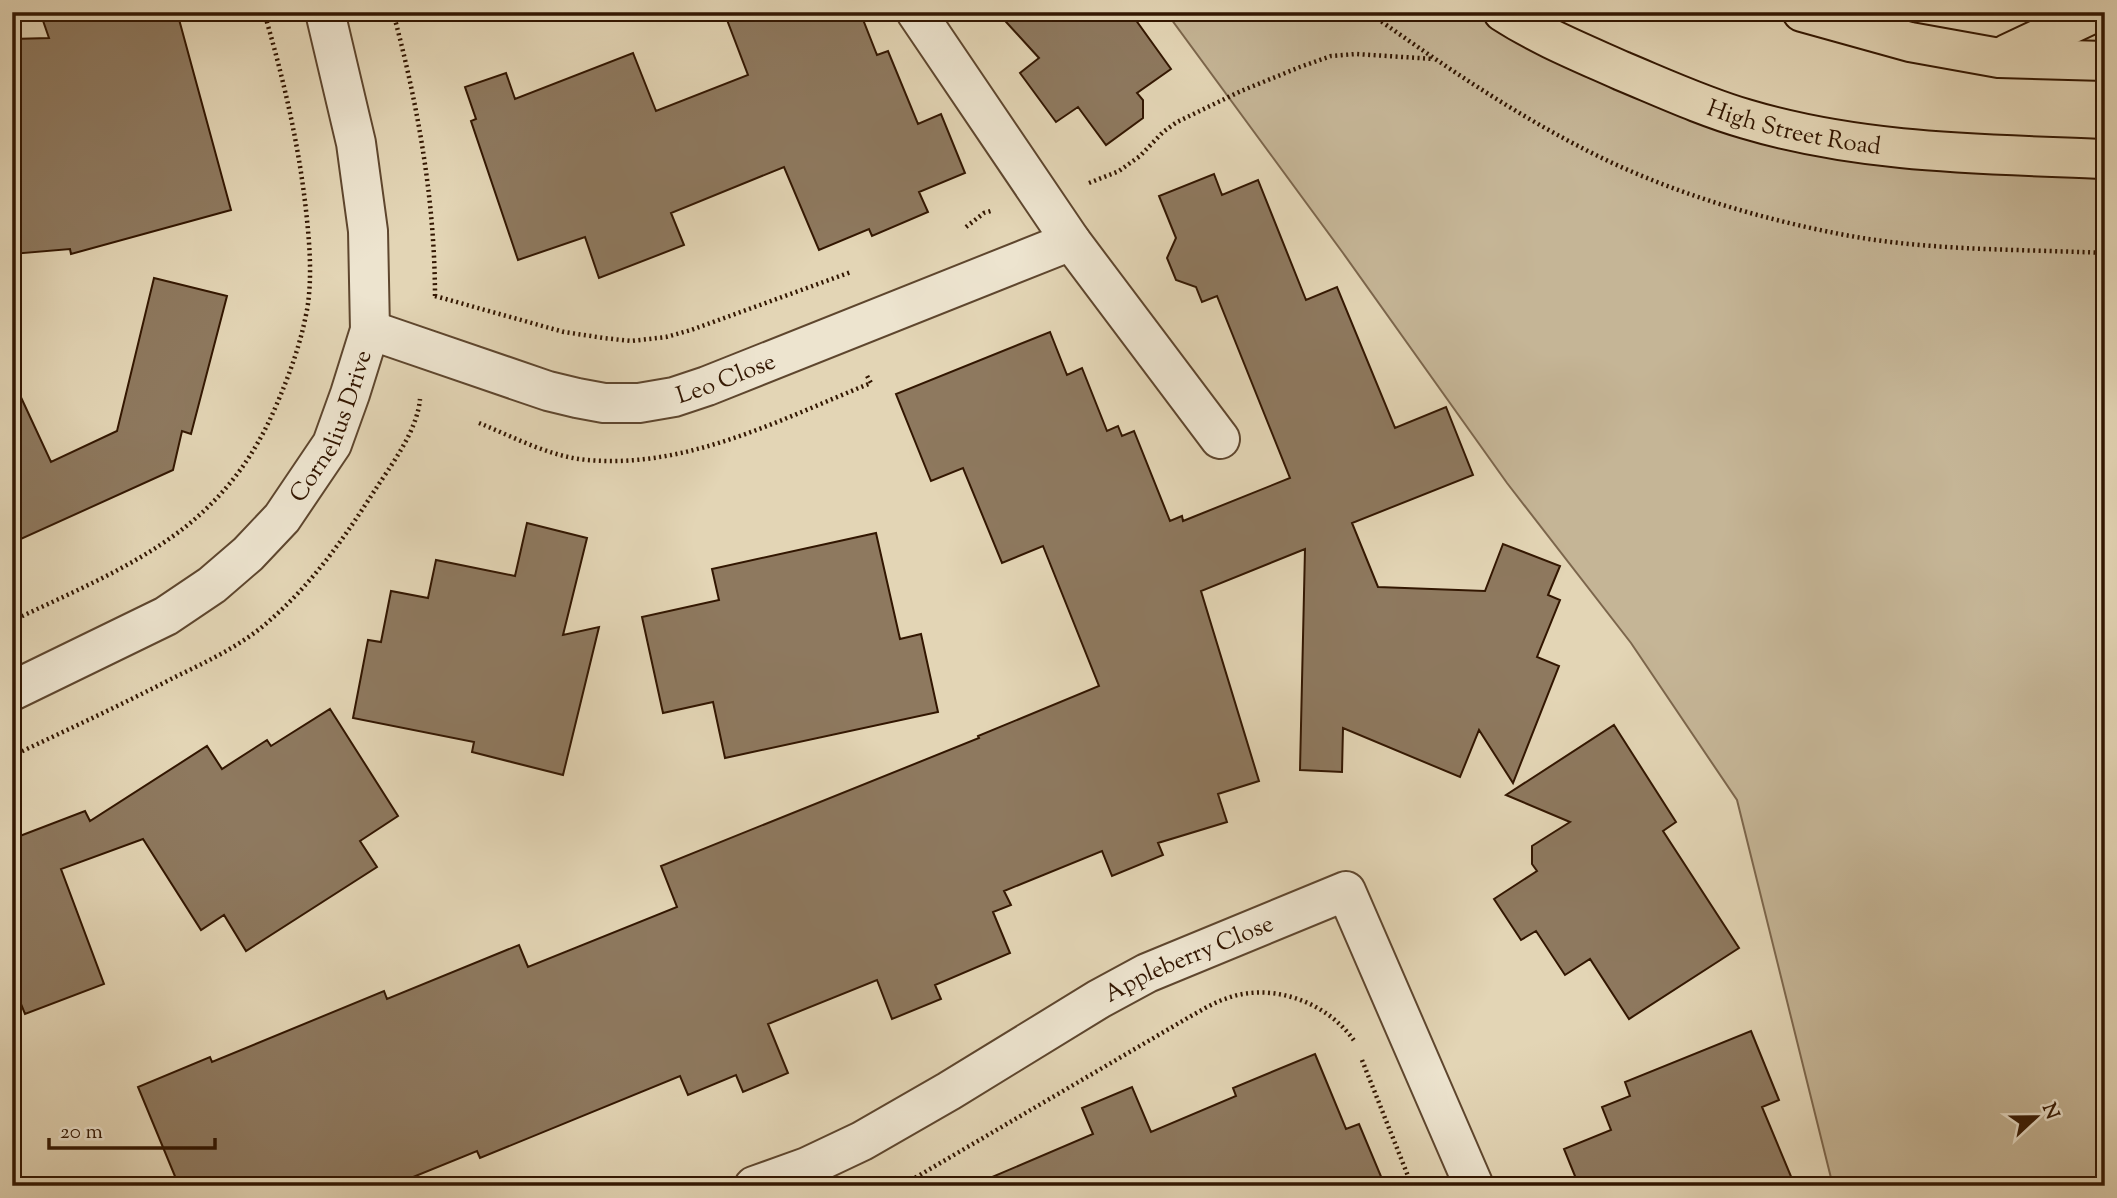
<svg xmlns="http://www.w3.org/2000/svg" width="2117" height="1198" viewBox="0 0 2117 1198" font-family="'Sorts Mill Goudy',serif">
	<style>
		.green { fill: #c5b596; stroke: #7c664c; stroke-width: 2 }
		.building { fill: #8e795f; stroke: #321601; stroke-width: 2 }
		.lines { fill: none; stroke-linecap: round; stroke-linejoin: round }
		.minor-casing { stroke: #5e462e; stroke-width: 42 }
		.major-casing { stroke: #321601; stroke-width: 42 }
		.path { stroke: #321601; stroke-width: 4.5; stroke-dasharray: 2 3.5; stroke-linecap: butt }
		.minor { stroke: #ede4cf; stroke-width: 38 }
		.major { stroke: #e3d5b5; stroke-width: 38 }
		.labels { text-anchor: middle; stroke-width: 6; stroke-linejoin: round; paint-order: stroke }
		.street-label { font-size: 24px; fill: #321601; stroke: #ede4cf }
	</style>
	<rect width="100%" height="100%" fill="#e3d5b5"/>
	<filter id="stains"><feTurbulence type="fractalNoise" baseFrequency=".00286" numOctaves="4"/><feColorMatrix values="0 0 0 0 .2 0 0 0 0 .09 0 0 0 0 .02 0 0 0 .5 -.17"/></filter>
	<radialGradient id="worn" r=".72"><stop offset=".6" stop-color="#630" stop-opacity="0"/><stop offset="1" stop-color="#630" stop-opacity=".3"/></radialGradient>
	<path class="green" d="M1166 12H1503L1697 103 2105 159V1186H1833L1737 800 1631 643 1507 483 1343 253Z"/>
	<path class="building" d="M40 12H177L231 210 71 254 70 249 12 254V39L49 38Z
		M724 12H860L877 55 888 51 918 124 941 114 965 173 919 192 928 212 872 236 869 229 819 250 784 167 671 213 684 245 599 278 585 237 518 260 471 121 476 119 465 87 506 73 515 99 633 53 656 111 748 75Z
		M997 12H1130L1171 69 1137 93 1143 100V118L1106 145 1078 107 1056 122 1020 73 1039 58Z
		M1214 174 1222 195 1258 180 1306 300 1337 287 1395 428 1446 407 1473 475 1352 523 1378 587 1485 591 1503 544 1560 566 1548 595 1560 600 1537 657 1559 666 1513 783 1479 730 1460 777 1343 728 1342 772 1300 770 1305 549 1201 591 1259 781 1218 794 1227 822 1158 843 1163 855 1112 876 1102 851 1004 891 1011 905 993 912 1010 953 935 985 941 999 892 1019 877 980 768 1024 788 1073 743 1092 736 1075 688 1095 680 1076 480 1158 477 1151 391 1186H179L138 1087 210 1057 212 1062 384 991 387 999 519 945 528 967 677 907 661 866 979 738 978 736 1099 686 1043 546 1002 563 963 468 931 481 896 394 1050 332 1067 375 1082 368 1107 431 1118 426 1122 436 1134 431 1170 521 1182 516 1183 521 1290 478 1217 296 1202 302 1196 287 1176 280 1167 258 1176 238 1159 196Z
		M154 278 227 296 191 434 182 431 173 470 12 543V378L51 462 117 431Z
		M527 523 587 538 563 635 599 627 563 775 472 752 474 742 353 718 368 640 381 642 391 591 428 598 436 560 515 576Z
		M876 533 900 639 921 634 938 712 725 758 713 702 663 713 642 617 719 600 712 569Z
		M330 709 398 816 360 841 377 867 246 951 224 915 201 930 143 839 61 869 104 984 25 1014 12 982V839L85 811 90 821 207 746 222 769 267 740 271 746Z
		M1614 725 1676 822 1663 831 1739 948 1629 1019 1590 959 1565 975 1536 931 1521 940 1494 899 1537 871 1532 864V846L1570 822 1506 795Z
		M1751 1031 1779 1100 1762 1107 1795 1186H1579L1564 1149 1611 1130 1602 1107 1630 1096 1625 1082Z
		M1315 1054 1346 1129 1359 1124 1385 1186H971L1093 1134 1082 1108 1132 1087 1151 1132 1236 1096 1233 1088Z"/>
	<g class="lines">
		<g class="minor-casing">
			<g id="minor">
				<path d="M916 12 1071 241 1220 439"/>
				<path id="s1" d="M370 330 548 391 577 398 604 403H639L674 397 707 386 1071 241"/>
				<path id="s2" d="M12 691 166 616 212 585 248 554 282 518 332 444 350 394 370 330 368 231 356 143 325 12"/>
				<path id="s3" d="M754 1186 807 1167 862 1141 949 1091 1099 999 1147 973 1346 891 1474 1186"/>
			</g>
		</g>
		<g class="major-casing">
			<g id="major">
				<path id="s4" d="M1503 12C1540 36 1582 53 1622 71 1663 88 1704 107 1746 119 1863 154 1985 154 2105 159"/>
				<path d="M1802 12 1910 42 1999 58 2105 61"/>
				<path d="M2007 54 2096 12"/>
			</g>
		</g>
		<path class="path" d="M393 12C418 105 435 201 435 298
			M1368 12C1437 61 1508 110 1584 149 1665 191 1756 218 1845 235 1930 251 2019 249 2105 253
			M1089 183 1119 171 1140 156 1163 132 1177 122 1241 91 1300 67 1331 56 1356 54 1434 59
			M966 227 984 213 991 211
			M435 296 564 332 604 338 631 341 666 337 691 330 851 272
			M479 423C511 436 545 454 579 459 681 472 779 420 871 383L866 374
			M12 621C72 592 137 566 189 524 229 491 256 453 276 406 290 373 300 346 307 310 312 281 310 249 307 220 300 149 284 80 264 12
			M12 756C67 730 121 705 175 677 204 663 236 648 262 627 308 589 341 543 373 493 391 465 417 432 420 399
			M1362 1060 1412 1186
			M901 1186 1191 1016C1202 1010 1213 1003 1225 999 1271 981 1328 1002 1355 1042"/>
		<use href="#minor" class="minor"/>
		<use href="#major" class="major"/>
	</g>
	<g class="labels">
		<g class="street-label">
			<text dy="8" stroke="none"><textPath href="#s4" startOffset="315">High Street Road</textPath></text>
			<text dy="8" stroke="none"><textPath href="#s1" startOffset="371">Leo Close</textPath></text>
			<text dy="8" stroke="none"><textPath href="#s2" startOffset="429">Cornelius Drive</textPath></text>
			<text dy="8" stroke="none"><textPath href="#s3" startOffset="492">Appleberry Close</textPath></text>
		</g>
	</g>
	<rect width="2117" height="1198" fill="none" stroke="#e3d5b5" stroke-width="42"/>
	<rect x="14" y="14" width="2089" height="1170" fill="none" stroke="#321601" stroke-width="3.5"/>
	<rect x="21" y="21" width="2075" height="1156" fill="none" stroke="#321601" stroke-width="2"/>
	<g transform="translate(2036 1117) rotate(68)" stroke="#ede4cf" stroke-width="5" paint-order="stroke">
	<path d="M0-5L12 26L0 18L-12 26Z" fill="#321601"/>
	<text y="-10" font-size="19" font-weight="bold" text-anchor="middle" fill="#321601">N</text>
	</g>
	<path d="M49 1138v10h166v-10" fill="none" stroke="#321601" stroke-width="3.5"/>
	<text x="60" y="1138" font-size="21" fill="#321601" stroke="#ede4cf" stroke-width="5" paint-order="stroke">20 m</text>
	<rect width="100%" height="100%" filter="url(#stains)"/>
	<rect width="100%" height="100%" fill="url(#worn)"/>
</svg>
